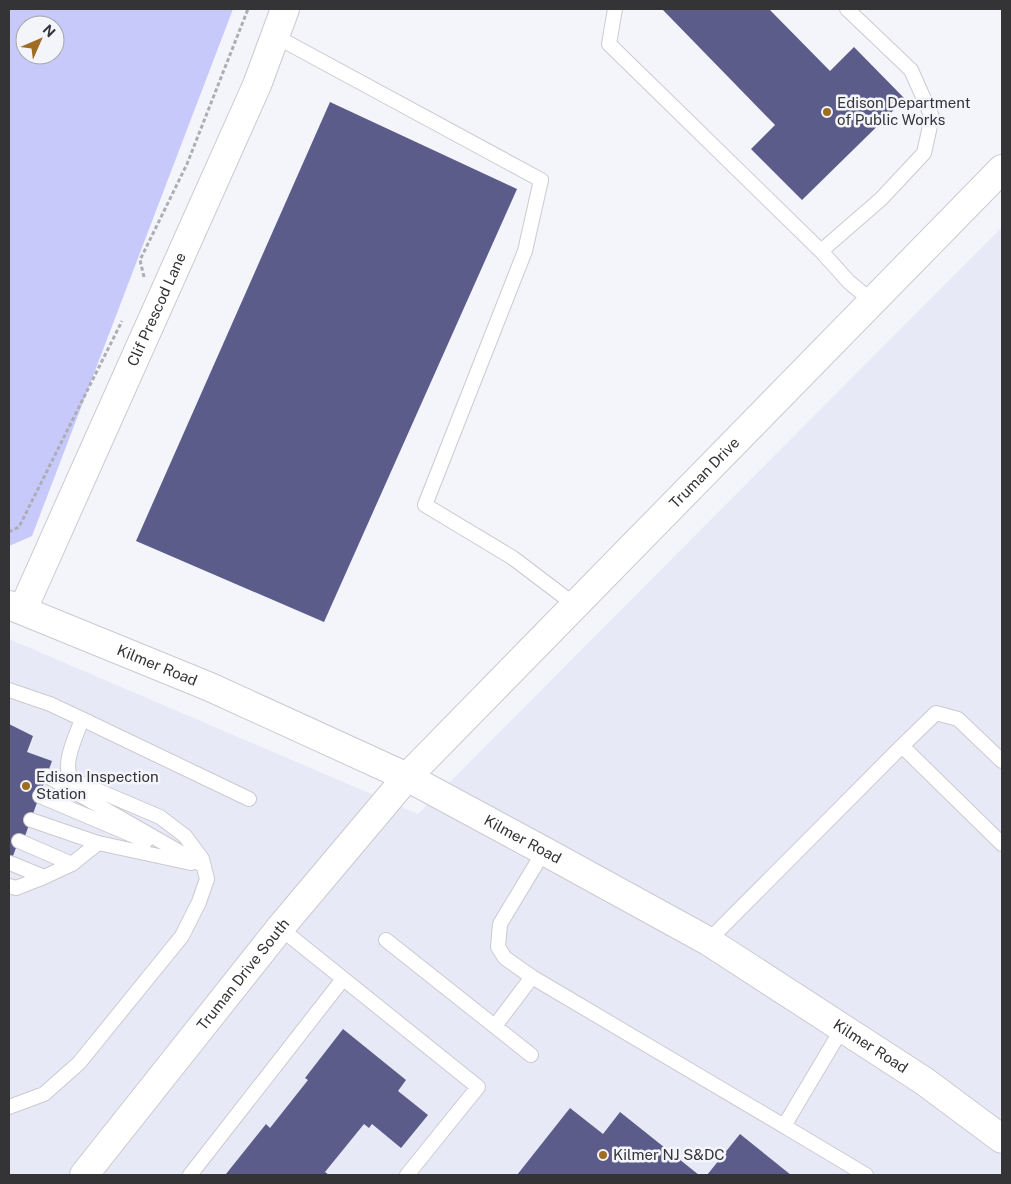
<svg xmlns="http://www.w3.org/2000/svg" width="1011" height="1184" viewBox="0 0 1011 1184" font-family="'Public Sans',sans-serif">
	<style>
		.built { fill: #e8e9f6 }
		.green { fill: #c7c9fb; fill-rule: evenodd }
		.building { fill: #5c5c8a }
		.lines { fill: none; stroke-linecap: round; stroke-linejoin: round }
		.lane-casing { stroke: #cacad0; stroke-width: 16 }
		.street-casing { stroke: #cacad0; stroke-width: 30 }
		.secondary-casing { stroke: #cacad0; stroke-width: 30 }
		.path { stroke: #adaeb3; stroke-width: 3; stroke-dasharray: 4 2.5; stroke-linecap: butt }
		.lane { stroke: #fff; stroke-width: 14 }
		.street { stroke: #fff; stroke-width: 28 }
		.secondary { stroke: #fff; stroke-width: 28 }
		.poi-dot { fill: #9e6d22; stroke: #f4f5fb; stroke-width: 2 }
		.labels { text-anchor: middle; stroke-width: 5; stroke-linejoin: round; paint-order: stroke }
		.poi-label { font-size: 15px; fill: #343437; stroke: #f4f5fb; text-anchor: start }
		.street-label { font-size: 15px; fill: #343437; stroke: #f4f5fb }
	</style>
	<rect width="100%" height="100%" fill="#f4f5fb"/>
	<path class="built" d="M1002 227V1175H9V639L418 814Z"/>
	<path class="green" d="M9 9H233L32 536 9 546ZM25 25H55V55H25Z"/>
	<path class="building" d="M662 9H769L830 71 854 47 905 99 802 200 751 149 775 125Z
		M330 102 517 189 324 622 136 541Z
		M9 724 33 736 27 752 52 761 25 836 21 834 9 867Z
		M343 1029 406 1080 398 1091 428 1115 401 1148 372 1124 369 1128 364 1124 325 1172 329 1175 226 1174 266 1124 270 1128 308 1080 305 1078Z
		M570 1108 603 1134 620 1112 699 1175H517Z
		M740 1134 791 1175H707Z"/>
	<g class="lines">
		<g class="lane-casing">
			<path id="lane" d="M615 9 609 44 821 251 881 199 924 153 932 117 911 70 847 9
				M275 36 541 180 525 251 425 505 513 558 575 605
				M821 251 849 282 873 302
				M9 690 50 704 82 719C76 737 62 762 71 779L160 817 185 836 202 859 207 879 199 902 182 936 79 1063 44 1094 9 1107
				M82 719 249 799
				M902 746 936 713 958 719 1002 761
				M47 776 204 866
				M40 796 146 841
				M31 820 98 843 191 863
				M19 841 72 864 98 843
				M544 851 500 924 498 947 505 958 532 977 784 1126 843 1027
				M10 863 44 877 72 864
				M9 886 16 888 44 877
				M280 928 478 1087 407 1175
				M386 940 531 1055
				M708 941 902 746 1002 844
				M495 1026 532 977
				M784 1126 866 1175
				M190 1175 343 979"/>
		</g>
		<g class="street-casing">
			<g id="street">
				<path id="s1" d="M23 609 257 85 285 9"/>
			</g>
		</g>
		<g class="secondary-casing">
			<g id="secondary">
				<path id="s2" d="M9 605 210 687 407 777 544 851 708 941 924 1081 1002 1139"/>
				<path id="s3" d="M84 1175 280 928 407 777 1002 169"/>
			</g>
		</g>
		<path class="path" d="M144 277 140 260 187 164 248 9
			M9 532 19 527 122 321"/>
		<use href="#lane" class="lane"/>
		<use href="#street" class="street"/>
		<use href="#secondary" class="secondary"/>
	</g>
	<g class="poi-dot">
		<circle cx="827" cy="112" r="5"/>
		<circle cx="26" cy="786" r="5"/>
		<circle cx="603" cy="1155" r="5"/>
	</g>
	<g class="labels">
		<g class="poi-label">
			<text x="837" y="108">Edison Department<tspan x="837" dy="17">of Public Works</tspan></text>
			<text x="36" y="782">Edison Inspection<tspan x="36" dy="17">Station</tspan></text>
			<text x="613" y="1160">Kilmer NJ S&amp;DC</text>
		</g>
		<g class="street-label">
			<text dy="5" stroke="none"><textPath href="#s1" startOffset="328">Clif Prescod Lane</textPath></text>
			<text dy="5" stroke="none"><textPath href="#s3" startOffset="938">Truman Drive</textPath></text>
			<text dy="5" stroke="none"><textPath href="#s2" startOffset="160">Kilmer Road</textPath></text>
			<text dy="5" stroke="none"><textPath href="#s2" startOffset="565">Kilmer Road</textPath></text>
			<text dy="5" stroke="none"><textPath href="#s3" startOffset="256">Truman Drive South</textPath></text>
			<text dy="5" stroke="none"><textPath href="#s2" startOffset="970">Kilmer Road</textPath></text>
		</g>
	</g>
	<rect width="1011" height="1184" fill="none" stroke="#343437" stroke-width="20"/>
	<g transform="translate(40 40) rotate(45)"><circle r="24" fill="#f4f5fb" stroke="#a7a8ad"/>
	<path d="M0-4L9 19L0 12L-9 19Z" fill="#9e6d22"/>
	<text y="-8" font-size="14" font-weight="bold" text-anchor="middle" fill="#343437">N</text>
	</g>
</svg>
